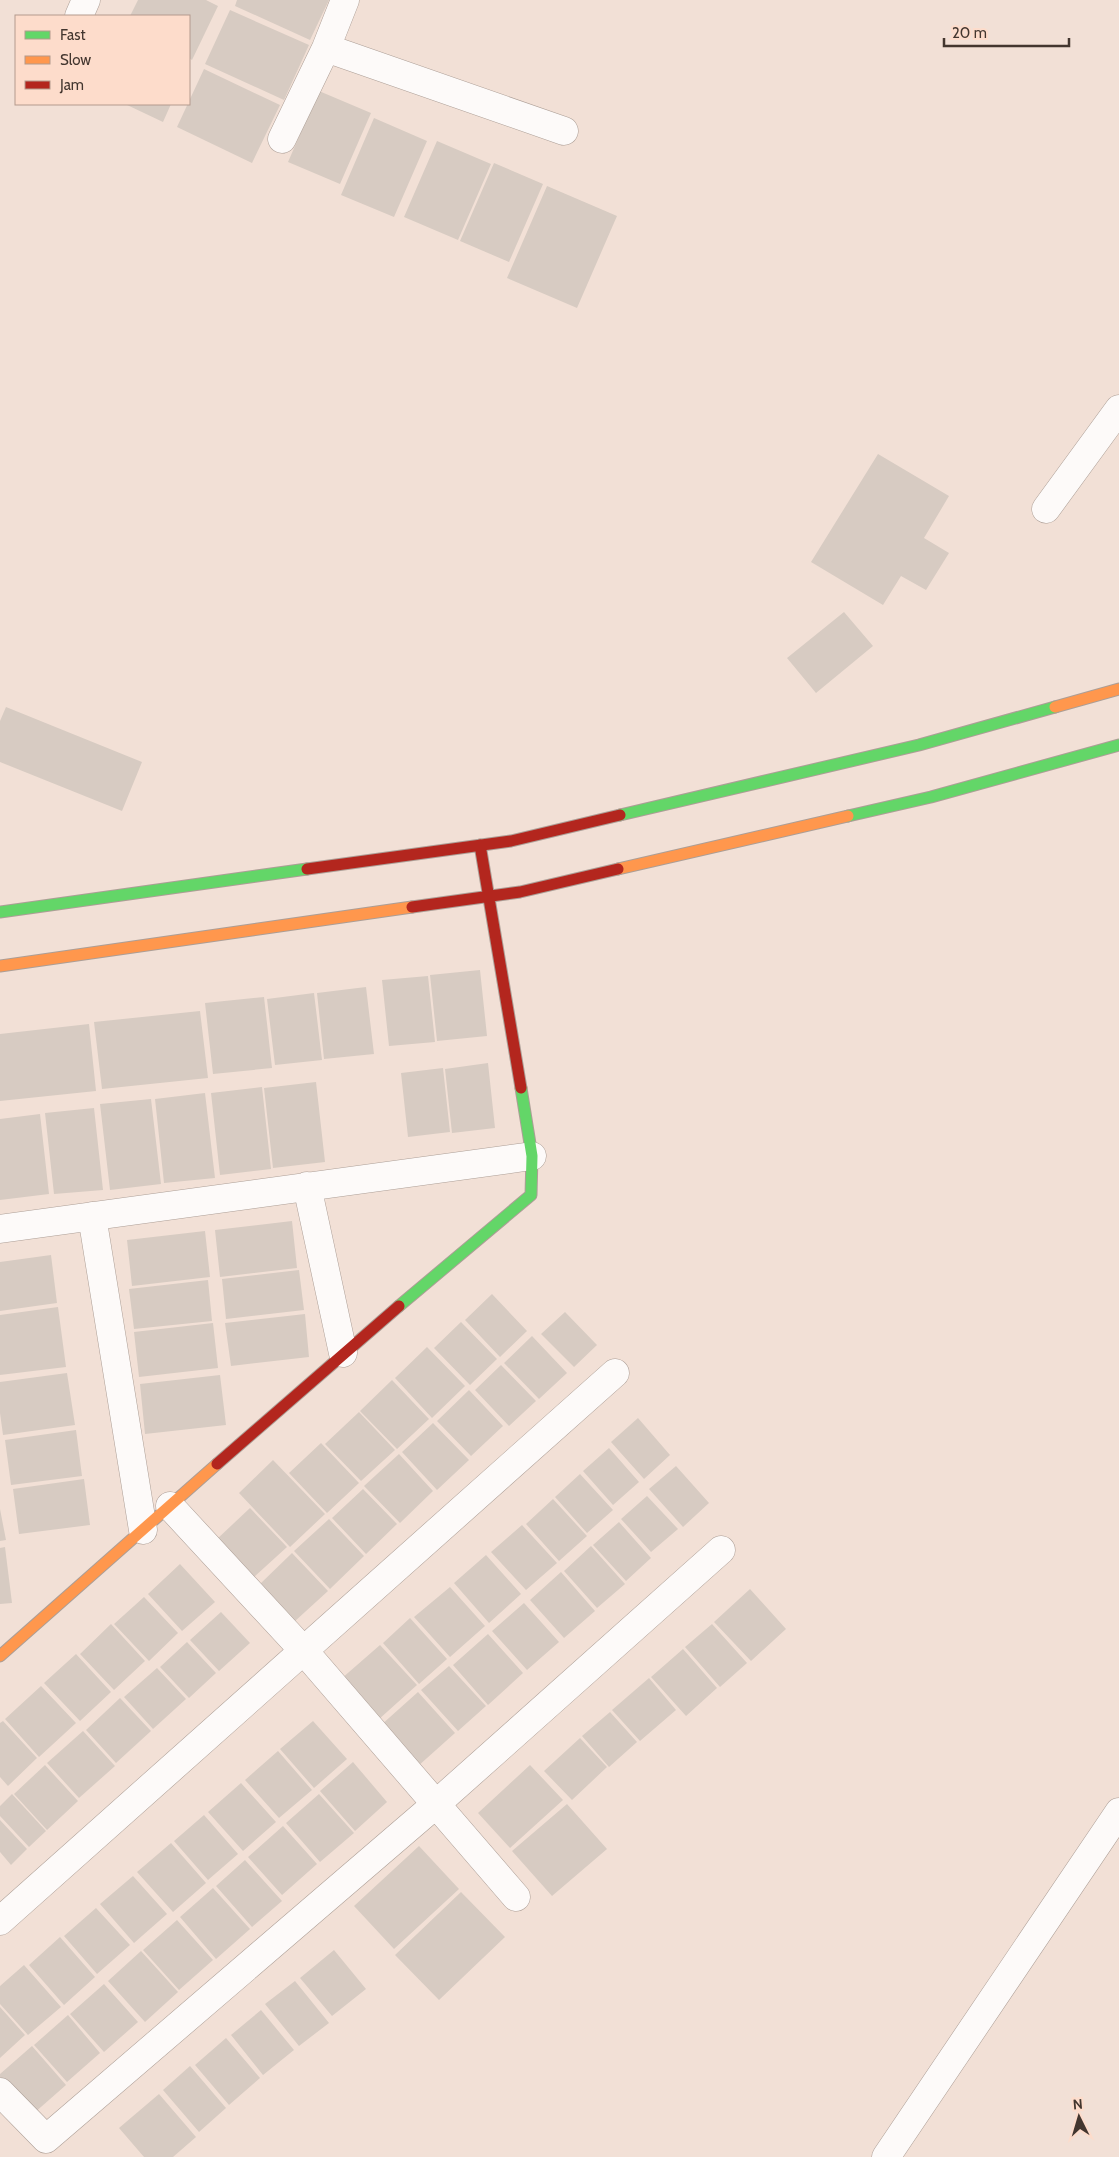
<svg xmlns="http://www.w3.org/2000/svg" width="1119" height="2157" viewBox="0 0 1119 2157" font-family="Cabin,sans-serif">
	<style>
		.building { fill: #d7cbc2 }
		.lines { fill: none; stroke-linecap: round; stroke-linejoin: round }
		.street-casing { stroke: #ac9e96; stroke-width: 29 }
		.fast-casing { stroke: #ac9e96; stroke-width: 13 }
		.slow-casing { stroke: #ac9e96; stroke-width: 13 }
		.jam-casing { stroke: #ac9e96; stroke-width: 13 }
		.street { stroke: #fdfaf9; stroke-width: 28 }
		.fast { stroke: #63d668; stroke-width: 11 }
		.slow { stroke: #ff974d; stroke-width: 11 }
		.jam { stroke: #b3261e; stroke-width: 11 }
	</style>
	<rect width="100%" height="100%" fill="#f2e0d6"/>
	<path class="building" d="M138 0H206L218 6 192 60 189 58V16H130Z
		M237 0H329L310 40 235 6Z
		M230 10 309 45 284 100 205 64Z
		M204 69 280 105 252 163 177 127Z
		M319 91 371 113 340 184 288 162Z
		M125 104H171L163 122Z
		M374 118 427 141 394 217 341 195Z
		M437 141 491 164 458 240 404 217Z
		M494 163 543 184 509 262 460 241Z
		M547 186 617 216 577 308 507 278Z
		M878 454 949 496 924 538 949 553 926 590 901 576 883 605 811 562Z
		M844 612 873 646 816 693 787 658Z
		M6 707 142 762 122 811 0 762V721Z
		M480 970 487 1036 437 1041 430 975Z
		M428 976 435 1042 389 1046 382 980Z
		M366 987 374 1054 324 1059 317 993Z
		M314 993 322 1060 275 1065 267 999Z
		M264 997 272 1068 213 1074 205 1003Z
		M200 1011 208 1078 102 1089 94 1022Z
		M89 1024 96 1091 0 1101V1034Z
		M488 1063 495 1128 452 1133 445 1069Z
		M443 1068 450 1132 408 1137 401 1073Z
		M316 1082 325 1162 273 1168 264 1088Z
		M262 1087 271 1169 220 1175 211 1093Z
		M205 1093 215 1178 164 1183 155 1099Z
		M151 1099 161 1184 110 1190 100 1104Z
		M94 1108 103 1190 54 1194 45 1113Z
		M40 1114 49 1194 0 1200V1119Z
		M292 1221 297 1268 220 1277 215 1230Z
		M205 1231 210 1277 132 1286 127 1240Z
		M51 1255 57 1303 0 1311V1262Z
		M299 1270 304 1310 226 1319 222 1279Z
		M208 1280 212 1321 134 1329 129 1289Z
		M492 1294 527 1331 500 1357 465 1320Z
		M58 1307 66 1367 0 1375V1315Z
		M565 1312 597 1345 574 1367 541 1334Z
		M305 1314 309 1357 231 1366 225 1323Z
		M461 1322 497 1359 470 1385 434 1348Z
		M213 1323 218 1368 139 1377 134 1332Z
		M532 1336 567 1373 539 1399 504 1363Z
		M427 1347 465 1386 432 1418 395 1378Z
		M501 1365 536 1401 509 1426 475 1390Z
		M67 1373 75 1425 3 1435 0 1413V1382Z
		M220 1375 226 1425 145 1434 140 1384Z
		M392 1380 429 1419 397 1449 360 1411Z
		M469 1390 503 1426 471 1456 437 1421Z
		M359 1412 395 1450 361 1481 325 1444Z
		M638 1418 670 1455 644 1479 611 1442Z
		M433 1423 469 1460 437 1490 402 1452Z
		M76 1430 82 1476 11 1485 5 1440Z
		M321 1443 359 1483 327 1513 289 1473Z
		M609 1448 639 1482 613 1505 583 1471Z
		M399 1454 433 1491 400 1523 364 1486Z
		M273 1460 325 1514 290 1547 239 1493Z
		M676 1466 709 1503 683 1527 649 1489Z
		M580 1474 613 1510 587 1533 555 1497Z
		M84 1479 90 1525 19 1534 13 1489Z
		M363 1489 397 1524 366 1554 332 1518Z
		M647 1496 678 1529 651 1552 621 1519Z
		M553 1499 587 1536 559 1561 526 1524Z
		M250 1508 287 1547 253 1578 216 1540Z
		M0 1509 6 1540 0 1541Z
		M329 1519 364 1556 330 1589 294 1551Z
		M619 1522 651 1558 626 1581 593 1545Z
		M522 1525 557 1563 526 1590 491 1552Z
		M591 1546 625 1584 597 1608 564 1571Z
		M5 1547 12 1603 0 1604V1548Z
		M292 1553 328 1591 294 1622 259 1585Z
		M486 1555 521 1594 489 1623 454 1583Z
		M180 1564 215 1602 182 1631 148 1594Z
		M561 1572 595 1611 564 1638 530 1600Z
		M450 1587 485 1626 450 1657 414 1617Z
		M750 1589 786 1629 751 1661 714 1622Z
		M144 1597 178 1633 149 1661 114 1624Z
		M524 1603 559 1642 527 1670 492 1631Z
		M221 1612 250 1643 219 1671 190 1640Z
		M410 1618 447 1659 419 1684 383 1643Z
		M111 1624 145 1661 114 1690 80 1654Z
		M712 1624 747 1663 720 1687 685 1647Z
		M488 1634 523 1673 488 1705 453 1665Z
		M187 1642 216 1673 189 1698 160 1667Z
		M380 1645 417 1685 378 1720 341 1679Z
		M683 1649 717 1688 686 1716 651 1677Z
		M76 1654 111 1692 80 1721 44 1683Z
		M449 1666 486 1706 458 1731 421 1690Z
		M157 1668 186 1699 153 1729 124 1697Z
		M649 1678 676 1710 640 1741 612 1710Z
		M41 1686 76 1723 39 1757 5 1719Z
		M418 1692 455 1733 417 1767 380 1726Z
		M120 1698 151 1731 116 1763 86 1730Z
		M610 1712 637 1742 609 1767 582 1736Z
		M3 1721 37 1758 8 1786 0 1777V1723Z
		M313 1721 347 1759 314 1788 280 1749Z
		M83 1731 115 1766 79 1798 47 1763Z
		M580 1738 607 1767 572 1800 544 1771Z
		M278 1751 312 1790 279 1818 245 1780Z
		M353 1762 387 1802 355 1831 320 1791Z
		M45 1765 78 1801 47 1830 14 1794Z
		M530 1765 563 1800 510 1848 478 1813Z
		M241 1783 276 1822 243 1851 208 1812Z
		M12 1794 46 1831 29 1847 0 1816V1806Z
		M319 1794 354 1833 320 1862 286 1823Z
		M567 1804 607 1849 552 1896 512 1851Z
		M204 1815 238 1854 208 1880 174 1841Z
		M0 1820 27 1849 11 1865 0 1852Z
		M283 1826 317 1864 282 1895 248 1857Z
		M171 1843 206 1883 173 1912 137 1872Z
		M419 1846 459 1889 394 1949 354 1906Z
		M245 1860 282 1901 252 1927 216 1886Z
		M133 1876 167 1914 134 1943 100 1904Z
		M213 1888 250 1929 216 1959 180 1917Z
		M461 1892 505 1937 439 2000 395 1955Z
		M96 1908 130 1945 97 1974 64 1936Z
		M177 1920 213 1960 179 1990 143 1950Z
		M60 1937 95 1977 64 2005 29 1965Z
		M334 1950 366 1989 332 2016 300 1978Z
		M141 1951 178 1992 145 2022 108 1981Z
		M24 1965 61 2007 28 2035 0 2004V1986Z
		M295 1981 329 2023 299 2046 265 2004Z
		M104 1984 138 2022 104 2052 70 2014Z
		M0 2007 25 2035 0 2058Z
		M261 2010 294 2050 263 2075 231 2035Z
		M68 2015 100 2053 67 2082 34 2045Z
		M226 2038 260 2078 229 2105 195 2065Z
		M32 2046 66 2085 33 2114 0 2077V2074Z
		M190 2066 226 2108 199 2132 163 2090Z
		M159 2094 196 2137 173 2157H144L119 2128Z"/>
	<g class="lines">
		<g class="street-casing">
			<path id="street" d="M79 16 86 0
				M326 48 564 131
				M282 139 326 48 345 0
				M1046 509 1119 409
				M307 1186 343 1353
				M92 1216 143 1530
				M0 1229 532 1156
				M170 1506 304 1651 516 1897
				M0 1921 615 1373
				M0 2092 46 2139 435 1805 721 1550
				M886 2157 1119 1812"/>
		</g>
		<g class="fast-casing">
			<path id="fast" d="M620 815 919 745 1055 707
				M848 816 931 797 1119 745
				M0 912 307 869
				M399 1306 531 1195 532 1156 521 1088"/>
		</g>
		<g class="slow-casing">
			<path id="slow" d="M1055 707 1119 689
				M618 869 848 816
				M0 966 412 907
				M0 1656 217 1464"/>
		</g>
		<g class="jam-casing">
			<path id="jam" d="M480 845 521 1088
				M307 869 511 841 620 815
				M412 907 520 892 618 869
				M217 1464 399 1306"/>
		</g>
		<use href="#street" class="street"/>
		<use href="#fast" class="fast"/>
		<use href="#slow" class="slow"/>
		<use href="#jam" class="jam"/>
	</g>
	<rect x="15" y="15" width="175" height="90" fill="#fddccb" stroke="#b39a8d"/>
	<rect x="25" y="31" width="25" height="8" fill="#63d668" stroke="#b39a8d"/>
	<text x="60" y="40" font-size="15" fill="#43362f">Fast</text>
	<rect x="25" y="56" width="25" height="8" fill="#ff974d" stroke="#b39a8d"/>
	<text x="60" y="65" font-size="15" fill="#43362f">Slow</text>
	<rect x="25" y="81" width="25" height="8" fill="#b3261e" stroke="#b39a8d"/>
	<text x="60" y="90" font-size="15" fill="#43362f">Jam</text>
	<g transform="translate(1079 2117) rotate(355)" stroke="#fddccb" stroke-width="4" paint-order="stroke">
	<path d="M0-4L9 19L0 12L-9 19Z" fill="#43362f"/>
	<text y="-8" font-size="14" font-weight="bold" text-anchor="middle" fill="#43362f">N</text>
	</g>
	<path d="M944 38v8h125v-8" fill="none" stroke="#43362f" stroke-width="2.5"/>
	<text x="952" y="38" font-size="15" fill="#43362f" stroke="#fddccb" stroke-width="4" paint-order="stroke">20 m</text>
</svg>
